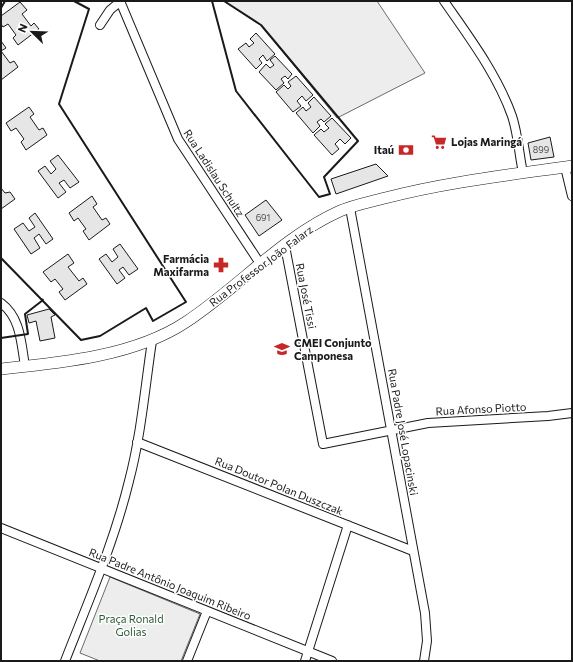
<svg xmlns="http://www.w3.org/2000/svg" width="573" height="662" viewBox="0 0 573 662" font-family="Commissioner,sans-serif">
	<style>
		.built { fill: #ededed; stroke: #6a6a6a }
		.building { fill: #e6e6e6; stroke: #1a1a1a }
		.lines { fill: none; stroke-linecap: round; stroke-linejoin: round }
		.minor-casing { stroke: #1a1a1a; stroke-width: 10 }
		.secondary-casing { stroke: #1a1a1a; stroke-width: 12 }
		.minor { stroke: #fff; stroke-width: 8 }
		.secondary { stroke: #fff; stroke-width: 11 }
		.wall { stroke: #1a1a1a; stroke-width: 2 }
		.labels { text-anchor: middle; stroke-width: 3; stroke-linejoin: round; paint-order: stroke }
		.number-label { font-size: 9px; fill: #4d4d4d }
		.poi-label { font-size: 11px; font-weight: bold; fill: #1a1a1a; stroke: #fff; text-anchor: start }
		.street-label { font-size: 11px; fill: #1a1a1a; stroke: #fff }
		.park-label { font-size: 11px; fill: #2b5a34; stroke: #fff }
	</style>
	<rect width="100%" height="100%" fill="#fff"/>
	<path class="built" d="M224 1H377L425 73 337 118 261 25Z
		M110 577 200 614 181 661H100L80 653Z"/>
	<path class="building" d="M20 2 27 10 22 14 31 26 34 23 39 29 18 45 13 38 16 35 8 24 3 27 1 24V16Z
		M256 33 275 54 267 61 263 55 259 59 262 63 256 69 238 49 246 43 249 47 254 43 250 39Z
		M1 41 6 48 1 51 10 63 14 61 18 67 1 80Z
		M275 56 292 74 288 79 285 76 281 79 284 83 276 90 259 72 266 64 270 68 274 65 270 60Z
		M296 76 313 95 306 101 302 96 297 101 301 106 293 112 276 92 284 85 288 89 291 86 288 82Z
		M314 97 331 116 324 122 321 119 317 122 320 126 313 133 296 113 303 107 306 111 311 107 308 103Z
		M29 107 34 114 30 117 39 130 43 128 47 135 26 150 21 142 24 139 16 128 11 131 6 123Z
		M332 118 351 138 345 144 340 139 335 144 339 149 332 155 314 135 321 129 324 132 329 128 325 124Z
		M550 137 554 157 531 160 528 143Z
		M58 155 79 182 70 188 64 180 59 183 66 192 58 198 38 171 45 166 51 174 56 169 50 161Z
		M376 164 388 176 336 194 331 179Z
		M1 188 5 193 10 192 15 199 1 209Z
		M92 196 97 204 93 207 102 220 106 218 110 224 89 240 83 231 86 229 78 218 74 221 69 213Z
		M266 200 282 220 259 236 245 215Z
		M35 213 53 239 46 244 39 234 34 238 40 248 31 254 14 229 23 223 29 231 35 227 29 218Z
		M120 244 138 269 129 275 123 267 119 270 125 278 117 284 99 259 106 254 112 262 118 257 113 249Z
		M68 254 74 263 68 267 79 281 83 278 87 284 65 300 59 292 63 289 55 279 51 282 43 272Z
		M49 309 55 315 51 317 55 338 40 341 36 321 29 323 27 315Z"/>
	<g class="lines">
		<g class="minor-casing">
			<path id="minor" d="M120 1 178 139 261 265
				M444 1C469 37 497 74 512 116 518 134 519 154 523 173
				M100 25 110 10 121 1
				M565 167 572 196
				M350 208 425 613 427 641 424 661
				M285 246 323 444 428 423 548 416 572 413
				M1 303C21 318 21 343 25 366
				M137 442 413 551
				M1 528 332 661
				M65 661C88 602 114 543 129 481 141 436 145 387 152 341
				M187 661 207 611
				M305 661 348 525"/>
		</g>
		<g class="secondary-casing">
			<path id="secondary" d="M1 369C61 363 135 356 186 322 239 287 282 237 340 211 354 205 370 202 385 198 446 182 509 175 572 166"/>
		</g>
		<use href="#minor" class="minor"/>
		<use href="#secondary" class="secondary"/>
		<path class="wall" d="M212 1 236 91 319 197 330 194 324 177 358 141 261 25 224 1
			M1 8 5 1
			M1 258 81 340 100 336 146 308 153 321 186 302 59 104 89 9 74 1
			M1 338 28 334 25 314 43 300 41 299"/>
	</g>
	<defs>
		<g id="supermarket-bare" transform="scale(1.2)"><path d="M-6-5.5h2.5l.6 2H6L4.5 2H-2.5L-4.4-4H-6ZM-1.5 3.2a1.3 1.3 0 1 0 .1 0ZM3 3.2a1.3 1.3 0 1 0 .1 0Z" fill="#c62828" stroke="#fff" stroke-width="2.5" paint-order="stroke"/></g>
		<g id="bank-bare" transform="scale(1.2)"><path d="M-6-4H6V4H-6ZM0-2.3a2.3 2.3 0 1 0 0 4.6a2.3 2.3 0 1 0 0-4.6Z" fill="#c62828" stroke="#fff" stroke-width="2.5" paint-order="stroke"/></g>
		<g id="pharmacy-bare" transform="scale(1.2)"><path d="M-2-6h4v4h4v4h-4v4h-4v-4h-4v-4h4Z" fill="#c62828" stroke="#fff" stroke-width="2.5" paint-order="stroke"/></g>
		<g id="school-bare" transform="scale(1.2)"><path d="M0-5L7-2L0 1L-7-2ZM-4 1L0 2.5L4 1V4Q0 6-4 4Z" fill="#c62828" stroke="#fff" stroke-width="2.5" paint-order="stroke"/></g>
	</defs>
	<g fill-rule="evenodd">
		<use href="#supermarket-bare" x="439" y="142"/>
		<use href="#bank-bare" x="406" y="150"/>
		<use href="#pharmacy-bare" x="221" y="265"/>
		<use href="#school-bare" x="282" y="349"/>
	</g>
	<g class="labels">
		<g class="number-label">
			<text x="541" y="153">899</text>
			<text x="263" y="221">691</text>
		</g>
		<g class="poi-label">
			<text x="451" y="146">Lojas Maringá</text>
			<text x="394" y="154" text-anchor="end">Itaú</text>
			<text x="209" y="263" text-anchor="end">Farmácia<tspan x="209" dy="13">Maxifarma</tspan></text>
			<text x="294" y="347">CMEI Conjunto<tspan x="294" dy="13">Camponesa</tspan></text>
		</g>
		<g class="street-label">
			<text transform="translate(214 173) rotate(57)" y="4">Rua Ladislau Schultz</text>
			<text transform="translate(261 266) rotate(-37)" y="4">Rua Professor João Falarz</text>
			<text transform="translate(306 296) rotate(79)" y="4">Rua José Tissi</text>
			<text transform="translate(481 409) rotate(-3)" y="4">Rua Afonso Piotto</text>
			<text transform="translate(403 432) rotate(80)" y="4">Rua Padre José Lopacinski</text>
			<text transform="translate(279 486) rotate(22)" y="4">Rua Doutor Polan Duszczak</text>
			<text transform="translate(170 584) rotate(22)" y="4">Rua Padre Antônio Joaquim Ribeiro</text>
		</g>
		<g class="park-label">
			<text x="131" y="623">Praça Ronald<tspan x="131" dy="13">Golias</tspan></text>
		</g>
	</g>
	<rect width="573" height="662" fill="none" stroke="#1a1a1a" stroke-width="4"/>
	<g transform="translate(32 32) rotate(293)" stroke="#ffffff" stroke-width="3" paint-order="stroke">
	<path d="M0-3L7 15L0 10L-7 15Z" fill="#1a1a1a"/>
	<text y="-6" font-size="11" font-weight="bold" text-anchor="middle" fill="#1a1a1a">N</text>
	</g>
</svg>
